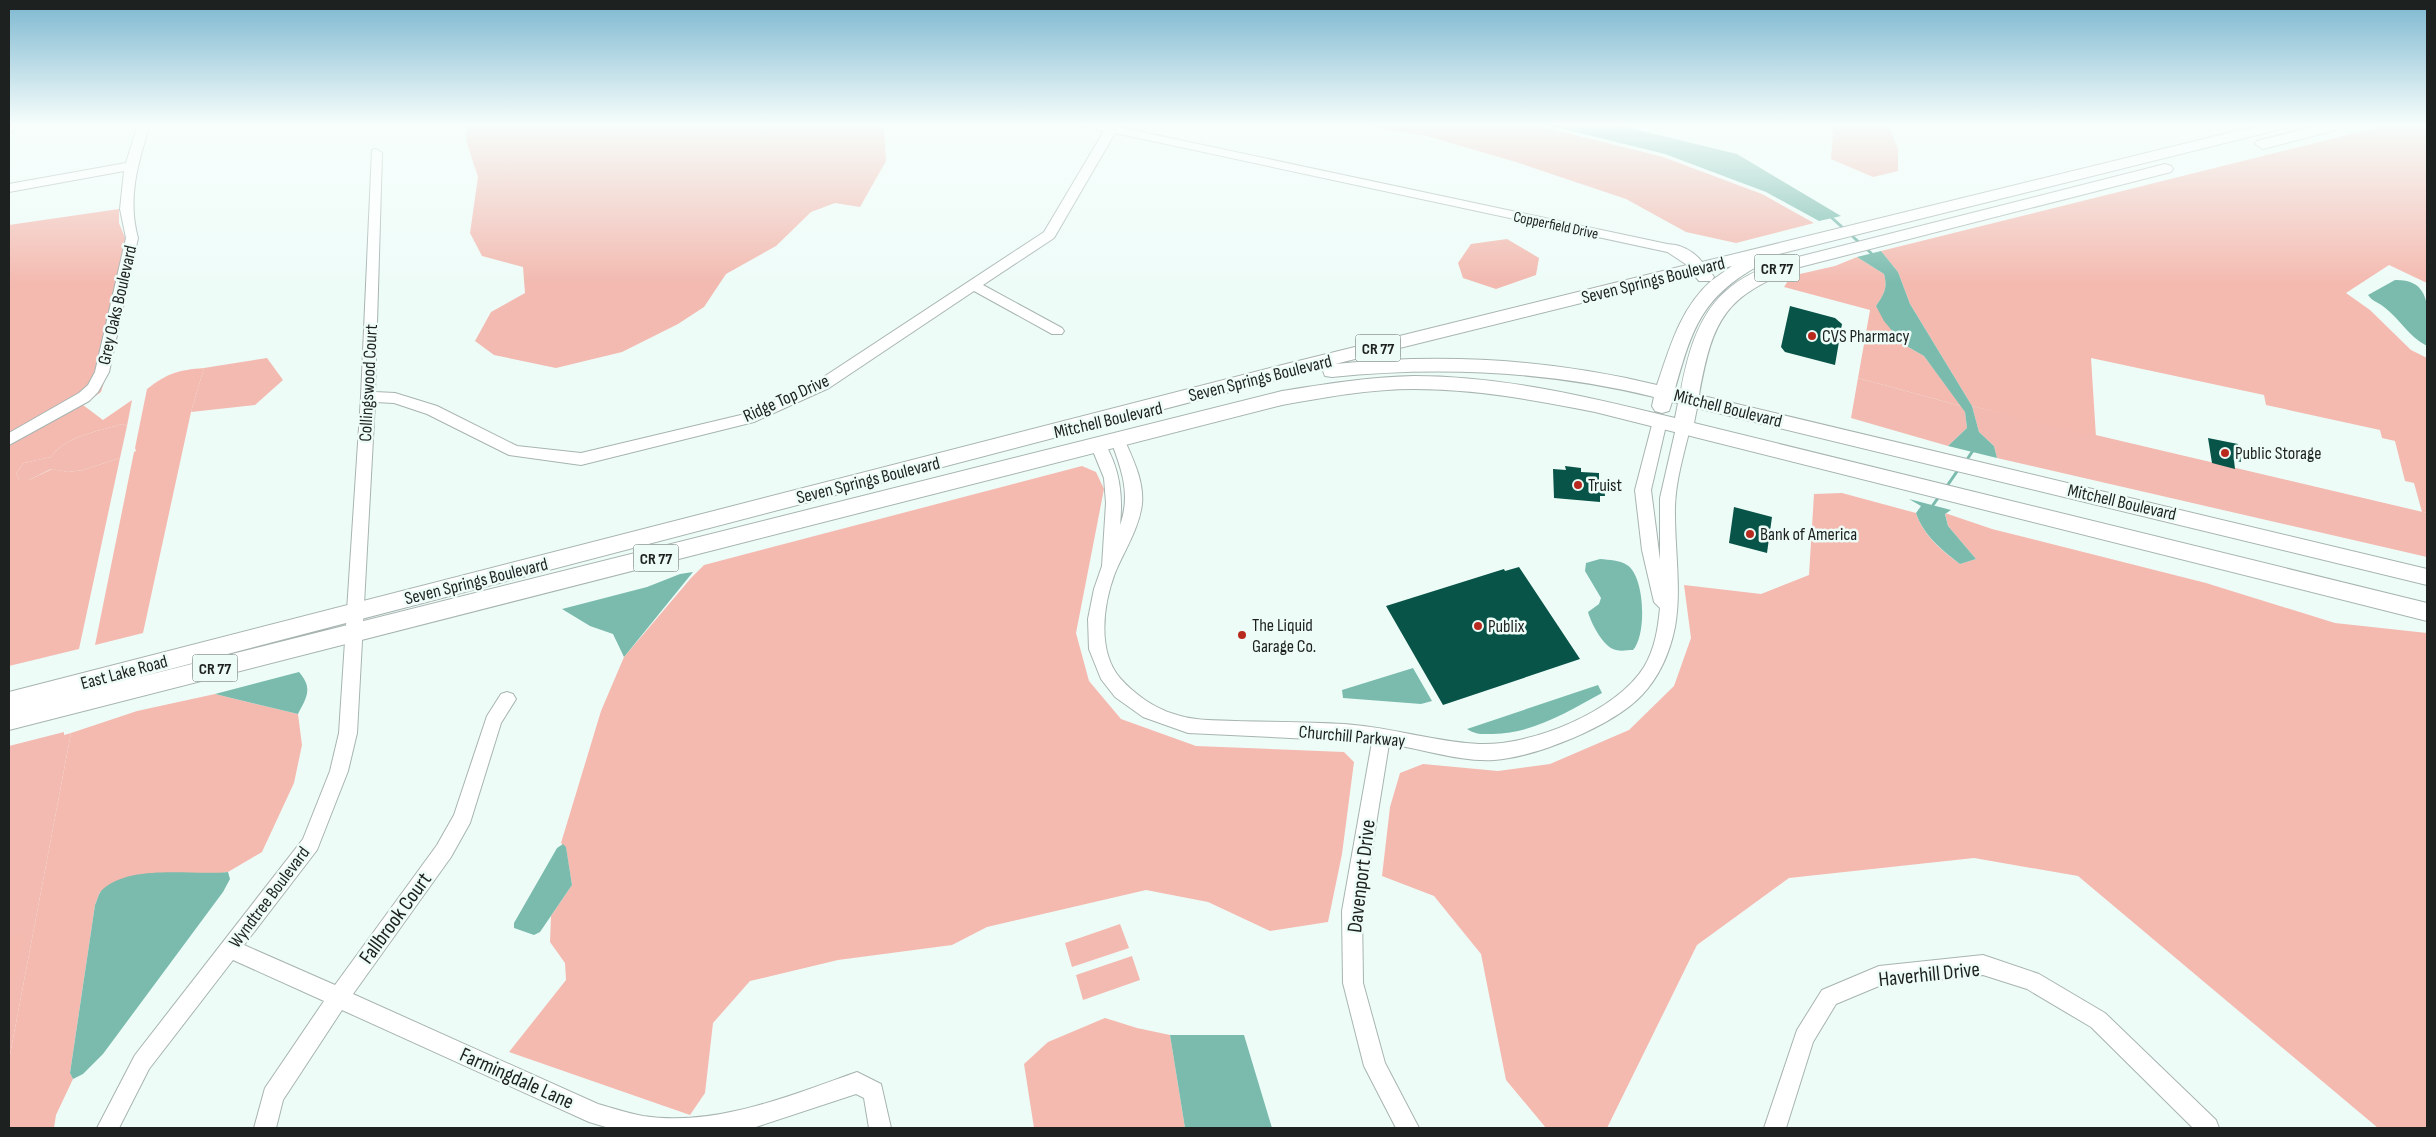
<svg xmlns="http://www.w3.org/2000/svg" width="2436" height="1137" viewBox="0 0 2436 1137" font-family="'Sofia Sans Condensed',sans-serif">
	<style>
		.green { fill: #f2bab0 }
		.forest { fill: #f4bab0 }
		.water { fill: #7abbad }
		.lines { fill: none; stroke-linecap: round; stroke-linejoin: round }
		.stream { stroke: #7abbad; stroke-width: 3 }
		.building { fill: #095448 }
		.minor-casing { stroke: #a7b4b1; stroke-width: 2 }
		.major-casing { stroke: #a7b4b1; stroke-width: 2 }
		.minor { fill: #fff; fill-rule: evenodd }
		.major { fill: #fff; fill-rule: evenodd }
		.poi-dot { fill: #b82a1d; stroke: #eefcf8; stroke-width: 2 }
		.labels { text-anchor: middle; stroke-width: 5; stroke-linejoin: round; paint-order: stroke }
		.far-street-label { font-size: 15px; fill: #1d2120; stroke: #eefcf8 }
		.shield { fill: #eefcf8; stroke: #5c6361; stroke-width: 1 }
		.shield-label { font-size: 16px; font-weight: bold; fill: #1d2120 }
		.street-label { font-size: 18px; fill: #1d2120; stroke: #eefcf8 }
		.poi-label { font-size: 18px; fill: #1d2120; stroke: #eefcf8; text-anchor: start }
		.near-street-label { font-size: 21px; fill: #1d2120; stroke: #eefcf8 }
	</style>
	<rect width="100%" height="100%" fill="#eefcf8"/>
	<path class="green" d="M467 124H880L884 129 886 161 860 207 835 203 811 212 776 246 726 274 704 307 678 324 622 352 556 368 494 355 475 341 491 312 525 293 523 267 482 256 470 233 478 177 466 140Z
		M1353 124H1531L1663 157 1762 194 1814 223 1736 243 1686 232 1626 199 1516 162 1427 136Z
		M1831 124H1888L1898 149V171L1873 177 1831 159 1833 134Z
		M1507 239 1539 258 1536 275 1496 289 1463 278 1458 263 1471 244Z
		M267 358 283 380 255 405 191 412 204 368Z
		M1858 378 1961 406 1965 412 1967 428 1948 446 1851 418Z
		M1972 406 2427 513V557L1997 458 1994 446 1979 432Z
		M122 424 127 426 120 458 83 470 68 472 51 469 29 480H19L16 473 24 463 51 457C67 435 97 432 122 424Z
		M64 732V735L71 733 9 1060V746Z
		M1120 924 1129 948 1072 967 1065 943Z
		M1132 956 1140 980 1083 1000 1076 975Z"/>
	<path class="forest" d="M2392 124H2427V283L2389 265 2346 293 2370 310 2411 350 2427 358V513L2422 512 2414 483 2405 481 2395 441 2382 438 2380 430 2266 405 2264 395 2091 358 2096 437 1972 406 1910 304 1898 272 1881 251Z
		M119 209V223L126 240 94 373 86 388 78 396 9 436V225Z
		M1857 257 1884 274C1888 288 1884 294 1876 306L1903 344 1924 356 1961 406 1858 378 1870 310 1784 287 1791 276 1835 266Z
		M204 368 191 412 143 633 95 645 134 452 136 451 135 448 147 389C168 373 178 370 204 368Z
		M105 379 101 392 83 405 103 420 132 400 127 426 122 424C97 432 67 435 51 457L24 463 16 473 19 480H29L52 469 68 472 83 470 120 458 79 649 9 666V445L88 399Z
		M1082 466 1096 472 1104 489 1076 633 1089 681 1121 719 1196 746 1344 752 1354 762 1342 854 1328 922 1270 931 1208 902 1146 890 987 927 952 945 838 960 750 981 713 1023 705 1093 690 1115 509 1052 566 980 565 963 550 942 551 916 572 885 566 848 561 843 601 711 624 657 691 578 704 565Z
		M1842 493 1916 513C1924 536 1940 549 1960 564L1976 559 1948 526 1945 513 1992 529 2206 583 2335 623 2427 633V1128H2378L2078 876 1974 858 1789 878 1697 945 1607 1128H1546L1506 1080 1481 954 1434 896 1382 876 1390 807 1400 773 1423 764 1498 771 1550 764 1629 730 1674 686 1691 638 1684 585 1761 594 1809 575 1814 494Z
		M215 694 298 714 302 745 294 783 262 852 228 872 100 892 95 905 70 1073 73 1079 56 1115 54 1128H9V1060L71 733 137 711Z
		M25 934 9 1015V936Z
		M1105 1018 1137 1028 1170 1035 1185 1128H1034L1024 1064 1048 1042Z"/>
	<path class="water" d="M1543 124H1613L1737 154 1841 216 1819 221 1766 192 1665 154Z
		M1881 251 1898 272 1910 304 1972 406 1979 432 1994 446 1997 458 1948 446 1967 428 1965 412 1924 356 1903 344 1884 321 1876 306C1884 294 1888 288 1884 274L1857 257Z
		M2395 280C2436 279 2427 318 2427 346 2408 336 2400 319 2384 307 2378 302 2373 302 2368 295Z
		M1909 499 1951 510 1945 514 1948 526 1976 559 1960 564C1941 549 1924 536 1916 513L1921 506Z
		M1600 559C1610 560 1619 560 1627 565 1645 576 1647 635 1633 650 1627 650 1619 652 1613 649 1602 644 1591 623 1588 612L1599 604 1601 598 1585 571 1586 563Z
		M693 572 624 657 613 634 590 626 562 609 647 587 680 574Z
		M1413 668 1432 701 1421 704 1343 698 1342 690Z
		M299 672C313 688 307 697 298 714L215 694Z
		M1598 685 1602 693C1567 712 1534 733 1493 734 1483 734 1476 735 1467 729Z
		M563 844 566 847 572 885 540 932 534 935 514 928V923L557 848Z
		M228 872 230 879 223 892 103 1054 83 1074 73 1079 70 1073 95 905C97 901 98 895 101 891 129 863 192 876 228 872Z
		M1170 1035H1244L1272 1128H1185Z"/>
	<g class="lines">
		<path class="stream" d="M1832 218 1871 253
			M1968 458 1972 452
			M1947 486 1958 470
			M1933 505 1938 498"/>
	</g>
	<path class="building" d="M1790 306 1835 318 1842 324 1835 365 1785 352 1781 347Z
		M2208 438 2238 444 2241 462 2234 460 2235 469 2212 463Z
		M1565 466 1581 468V472L1599 473V484L1604 485 1605 496H1600V502L1554 498 1553 469 1566 470Z
		M1734 507 1772 517 1767 553 1729 543Z
		M1519 567 1580 659 1443 705 1386 606 1504 569 1505 571Z"/>
	<g class="lines">
		<g class="minor-casing">
			<path id="minor" d="M9 124H16L13 131 9 132Z
				M138 124H150C138 163 127 198 138 238L109 372 98 392 89 401 9 445V433L79 393 88 385 95 372 126 238 120 209 124 171 9 192V184L126 163Z
				M1083 124H1120L1118 127 1672 245 1679 249 1672 253 1115 133 1054 238 983 285 1062 328 1064 331 1062 334H1052L974 291 829 388 754 422 581 465 509 455 427 414 394 403 375 402 357 733 348 771 317 850 244 945 335 985 437 845 454 815 487 716 501 694 507 692 513 694 516 699 501 723 470 823 451 857 353 994 598 1104C613 1108 627 1113 643 1116 716 1127 789 1096 857 1072L881 1084 891 1128H869L864 1098 856 1094 753 1128H609L589 1122 342 1010 283 1100 276 1128H254L265 1088 324 1001 233 960 149 1069 119 1128H97L135 1055 303 839 330 771 339 733 361 397 372 150 376 149 382 153 375 392 395 393 437 406 517 446 581 453 745 414 819 380 1044 232 1104 131 1085 127Z
				M1660 416 1665 417 1667 421 1651 490 1660 560V498L1676 428 1678 424H1688L1690 428C1684 454 1676 479 1675 506 1674 546 1682 587 1675 627 1670 652 1659 677 1642 695 1613 726 1536 757 1494 760 1459 762 1424 749 1389 744L1362 911 1363 983 1385 1063 1419 1128H1396L1364 1066 1343 983 1342 911 1372 742 1188 733 1143 717 1115 697 1101 679 1089 649 1088 619 1094 589 1102 566 1106 503 1104 478 1091 446 1094 442H1104C1120 469 1123 495 1120 525 1131 495 1122 470 1111 441L1113 437H1123L1125 441C1134 461 1144 482 1142 504 1139 529 1124 551 1115 573 1103 605 1097 651 1120 678 1134 694 1154 708 1174 714 1194 721 1214 720 1235 721 1271 722 1308 722 1344 724 1390 727 1435 742 1479 744 1531 746 1616 712 1644 667 1655 649 1658 628 1660 608L1654 602 1642 550 1635 490 1653 421 1655 417Z
				M1983 955 2039 974 2105 1013 2216 1120 2219 1128H2193L2091 1027 2027 989 1983 975 1879 986 1836 1004 1813 1042 1786 1128H1764L1797 1030 1822 990 1879 966Z"/>
		</g>
		<g class="major-casing">
			<path id="major" d="M2265 124H2292L2289 127 1759 259 1761 262 1758 266C1701 298 1692 329 1675 389L1681 390C1695 316 1717 278 1794 258L2165 164 2171 166 2173 169 2171 172 1800 267C1725 296 1713 317 1699 395L2427 569V585L1697 408 1694 423 2427 603V621L1595 412C1535 400 1475 389 1414 389 1370 389 1326 397 1282 405L9 730V692L1282 365 1687 265 1663 249 1666 245C1678 242 1695 252 1702 262ZM1732 266 1711 281 1714 277 1710 271ZM1694 275 1699 281H1711C1680 309 1670 347 1657 385 1551 359 1444 353 1335 364ZM1325 367 1323 371 1325 376 1332 377C1441 366 1548 371 1654 397L1652 406 1655 411 1662 413 1669 411 1672 402 1678 403 1675 418C1590 397 1503 376 1414 376 1369 377 1326 384 1282 391L132 679Z
				M2324 124H2350L2347 127 2263 149 2255 144 2257 141Z"/>
		</g>
		<use href="#minor" class="minor"/>
		<use href="#major" class="major"/>
	</g>
	<linearGradient id="sky" x2="0" y2="1"><stop stop-color="#7cb7d0"/><stop offset="0.44" stop-color="#f7fefc"/><stop offset="1" stop-color="#f7fefc" stop-opacity="0"/></linearGradient>
	<rect width="2436" height="283" fill="url(#sky)"/>
	<g class="poi-dot">
		<circle cx="1812" cy="336" r="5"/>
		<circle cx="2225" cy="453" r="5"/>
		<circle cx="1578" cy="485" r="5"/>
		<circle cx="1750" cy="534" r="5"/>
		<circle cx="1478" cy="626" r="5"/>
		<circle cx="1242" cy="635" r="5"/>
	</g>
	<g class="labels">
		<g class="far-street-label">
			<text transform="translate(1556 225) rotate(12)" y="5">Copperfield Drive</text>
		</g>
		<g class="shield">
			<rect x="1754.5" y="254.5" width="45" height="27" rx="4"/>
			<rect x="1355.5" y="334.5" width="45" height="27" rx="4"/>
			<rect x="633.5" y="544.5" width="45" height="27" rx="4"/>
			<rect x="192.5" y="654.5" width="45" height="27" rx="4"/>
		</g>
		<g class="shield-label">
			<text x="1777" y="274">CR 77</text>
			<text x="1378" y="354">CR 77</text>
			<text x="656" y="564">CR 77</text>
			<text x="215" y="674">CR 77</text>
		</g>
		<g class="street-label">
			<text transform="translate(1653 280) rotate(-14)" y="6">Seven Springs Boulevard</text>
			<text transform="translate(117 305) rotate(-77)" y="6">Grey Oaks Boulevard</text>
			<text transform="translate(1260 378) rotate(-14)" y="6">Seven Springs Boulevard</text>
			<text transform="translate(368 383) rotate(-87)" y="6">Collingswood Court</text>
			<text transform="translate(786 398) rotate(-24)" y="6">Ridge Top Drive</text>
			<text transform="translate(1728 408) rotate(14)" y="6">Mitchell Boulevard</text>
			<text transform="translate(1108 420) rotate(-13)" y="6">Mitchell Boulevard</text>
			<text transform="translate(868 480) rotate(-14)" y="6">Seven Springs Boulevard</text>
			<text transform="translate(2122 502) rotate(13)" y="6">Mitchell Boulevard</text>
			<text transform="translate(476 581) rotate(-14)" y="6">Seven Springs Boulevard</text>
			<text transform="translate(124 672) rotate(-15)" y="6">East Lake Road</text>
			<text transform="translate(1352 736) rotate(5)" y="6">Churchill Parkway</text>
			<text transform="translate(269 897) rotate(-53)" y="6">Wyndtree Boulevard</text>
		</g>
		<g class="poi-label">
			<text x="1822" y="342">CVS Pharmacy</text>
			<text x="2235" y="459">Public Storage</text>
			<text x="1588" y="491">Truist</text>
			<text x="1760" y="540">Bank of America</text>
			<text x="1252" y="631">The Liquid<tspan x="1252" dy="21">Garage Co.</tspan></text>
			<text x="1488" y="632">Publix</text>
		</g>
		<g class="near-street-label">
			<text transform="translate(1361 876) rotate(-83)" y="7">Davenport Drive</text>
			<text transform="translate(395 918) rotate(-54)" y="7">Fallbrook Court</text>
			<text transform="translate(1929 974) rotate(-6)" y="7">Haverhill Drive</text>
			<text transform="translate(517 1078) rotate(24)" y="7">Farmingdale Lane</text>
		</g>
	</g>
	<rect width="2436" height="1137" fill="none" stroke="#1d2120" stroke-width="20"/>
</svg>
